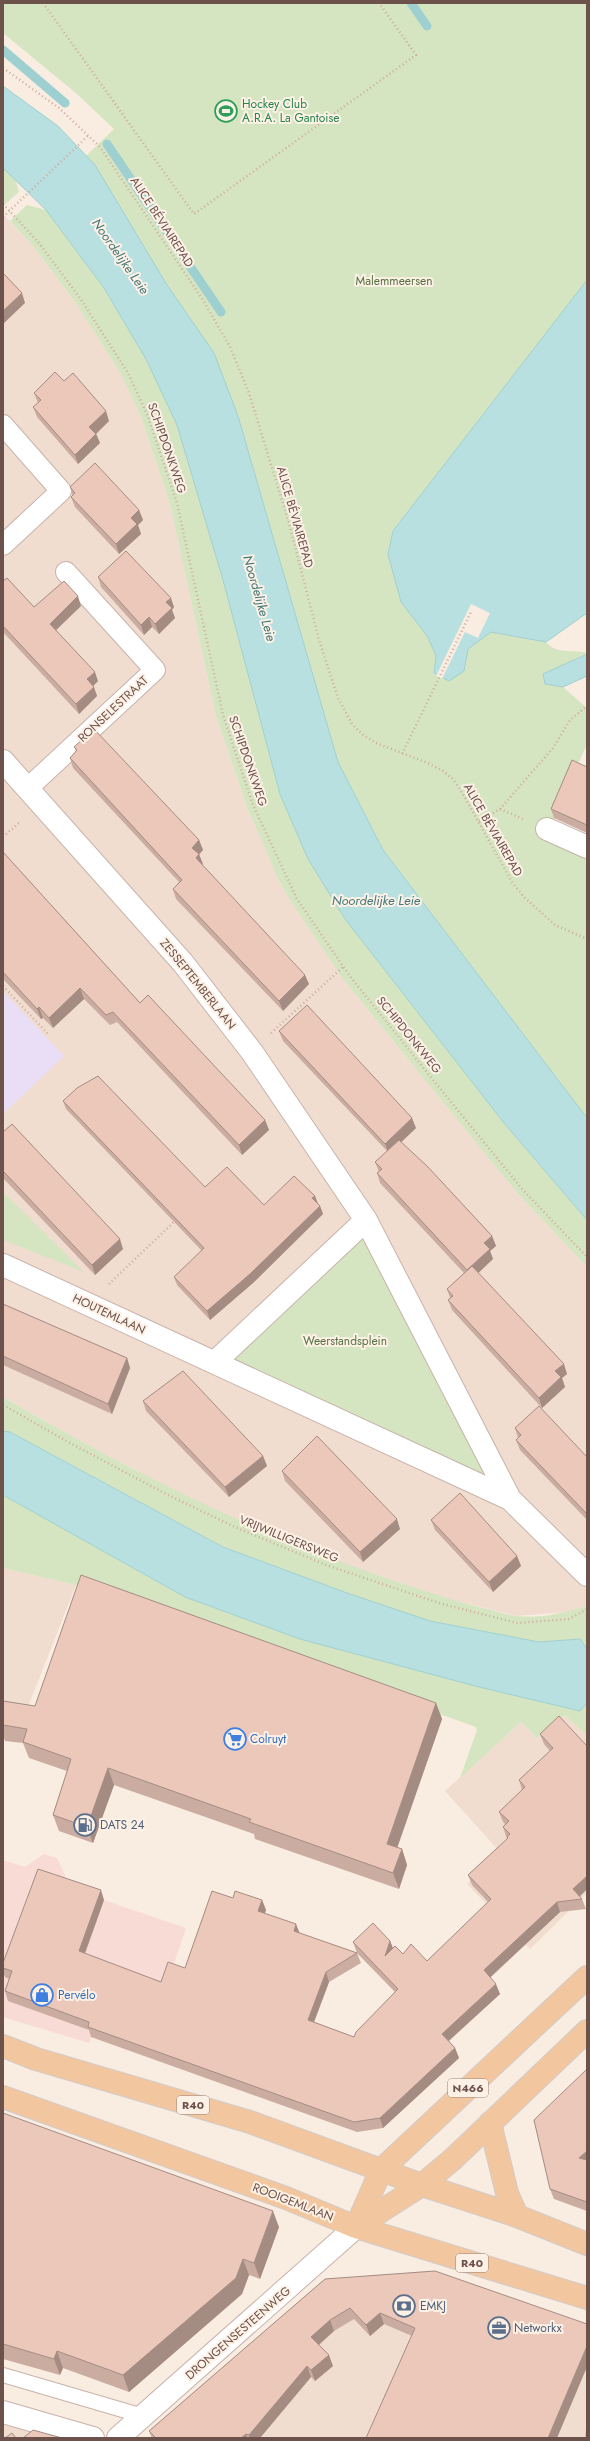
<svg xmlns="http://www.w3.org/2000/svg" width="590" height="2441" viewBox="0 0 590 2441" font-family="Jost,sans-serif">
	<style>
		.residential { fill: #f0ddd0 }
		.commercial { fill: #f9dbd5 }
		.education { fill: #e9def5 }
		.green { fill: #d5e5c1 }
		.water { fill: #b8e0e0; stroke: #9fd0d1 }
		.pier { fill: #f9ece1 }
		.lines { fill: none; stroke-linecap: round; stroke-linejoin: round }
		.stream { stroke: #9fd0d1; stroke-width: 9 }
		.service-casing { stroke: #c8b3aa; stroke-width: 16 }
		.pedestrian-casing { stroke: #c8b3aa; stroke-width: 22 }
		.minor-casing { stroke: #c8b3aa; stroke-width: 24 }
		.tertiary-casing { stroke: #c8b3aa; stroke-width: 24 }
		.primary-casing { stroke: #d3cbc9; stroke-width: 24 }
		.path { stroke: #d0ab9f; stroke-width: 2.5; stroke-dasharray: 1 3; stroke-linecap: butt }
		.service { stroke: #fff; stroke-width: 14 }
		.pedestrian { stroke: #fff; stroke-width: 20 }
		.minor { stroke: #fff; stroke-width: 22 }
		.tertiary { stroke: #fff; stroke-width: 22 }
		.primary { stroke: #f2c79f; stroke-width: 22 }
		.wall { fill: #cbaca1; fill-rule: evenodd }
		.shaded-wall { fill: #a58c83 }
		.building { fill: #ecc8bb; stroke: #a58c83 }
		.labels { text-anchor: middle; stroke-width: 4; stroke-linejoin: round; paint-order: stroke }
		.shield { fill: #fdf1e6; stroke: #98827a; stroke-width: 1 }
		.shield-label { font-size: 11px; font-weight: bold; fill: #6d524b }
		.leisure-label { font-size: 12px; fill: #27864d; stroke: #fdf1e6; text-anchor: start }
		.street-label { font-size: 12px; fill: #6d524b; stroke: #fdf1e6 }
		.park-label { font-size: 12px; fill: #587244; stroke: #fdf1e6 }
		.shop-label { font-size: 12px; fill: #366cbe; stroke: #fdf1e6; text-anchor: start }
		.service-label { font-size: 12px; fill: #4e5e75; stroke: #fdf1e6; text-anchor: start }
		.water-label { font-size: 13px; font-style: italic; fill: #447779; stroke: #fdf1e6 }
	</style>
	<rect width="100%" height="100%" fill="#f9ece1"/>
	<path class="residential" d="M3 214 34 247 75 302 122 376 141 417 170 504 216 716 247 807 278 879 291 902 343 979 420 1074 518 1194 587 1267V1604L585 1606 567 1612 517 1616 441 1597 328 1558 238 1521 171 1489 73 1437 3 1397Z
		M3 1568 76 1585 24 1717 3 1714Z
		M565 1715 587 1736V1893L530 1949 467 1884 500 1852 445 1791 521 1722 537 1738Z
		M329 2290 587 2326V2438H158Z
		M3 2420 57 2438H3Z"/>
	<path class="commercial" d="M44 1854 57 1858 71 1889 186 1928 166 1987 115 1969 89 2043 3 2017V1860L25 1867Z"/>
	<path class="education" d="M3 991 64 1056 3 1114Z"/>
	<path class="green" d="M3 3H587V280L393 531 388 554 401 602 428 637 436 656 434 673 449 680 464 671 468 649 491 632 546 642C557 655 572 649 587 653L563 665 545 684 563 687 587 708V744L546 837 587 857V1118L383 850 338 762 238 416 214 353 167 285 95 165 86 156 114 129 77 94 3 33Z
		M3 168 15 179 19 192 3 206Z
		M27 205 46 210 104 288 146 359 177 425 223 580 280 794 345 919 504 1123 587 1220V1267L518 1194 420 1074 343 979 291 902 278 879 247 807 216 716 170 504 141 417 122 376 75 302 34 247 10 221Z
		M3 1192 84 1272 3 1240Z
		M366 1220 510 1499 215 1362Z
		M3 1397C130 1471 253 1533 392 1580 422 1590 452 1600 483 1608 494 1610 506 1615 517 1616 538 1619 565 1613 585 1606L587 1608V1649L580 1639 539 1642 430 1621 347 1593 224 1547 10 1432 3 1431Z
		M3 1495 185 1597 300 1639 479 1687 580 1711 587 1703V1736L565 1715 537 1738 521 1722 460 1778 477 1730 476 1727 76 1585 3 1568Z"/>
	<path class="water" d="M3 86 58 126 95 165 167 285 214 353 238 416 338 762 383 850 587 1118V1220L504 1123 345 919 308 859 280 794 223 580 177 425 146 359 104 288 46 210 3 168Z
		M587 280V613L546 642 491 632 468 649 464 671 449 681 434 673 436 656 428 637 401 602 388 554 393 531Z
		M587 654V676L563 687 545 684 543 674Z
		M3 1431 10 1432 223 1547 347 1593 430 1621 539 1642 580 1639 587 1649V1703L580 1711 479 1687 300 1639 185 1597 3 1495Z"/>
	<path class="pier" d="M471 604 490 613 478 638 465 632 442 679 436 676Z"/>
	<g class="lines">
		<path class="stream" d="M411 3 427 26
			M3 50 65 103
			M107 144 221 312"/>
		<g class="service-casing">
			<path id="service" d="M3 2375 143 2416"/>
		</g>
		<g class="pedestrian-casing">
			<path id="pedestrian" d="M3 425 61 491 3 545
				M28 788 155 670 66 572"/>
		</g>
		<g class="minor-casing">
			<path id="minor" d="M3 761 183 963 252 1052 366 1220 510 1499 587 1575
				M547 829 587 847
				M3 1265 510 1499
				M215 1362 366 1220
				M3 2412 93 2438"/>
		</g>
		<g class="tertiary-casing">
			<path id="tertiary" d="M118 2438 356 2227"/>
		</g>
		<g class="primary-casing">
			<path id="primary" d="M3 2046 36 2059 250 2122 422 2185 517 2216 587 2244
				M3 2097 286 2198 356 2227 587 2298
				M490 2123 507 2193 517 2216
				M356 2227 381 2170 587 1977
				M356 2227 422 2185 453 2159 587 2031"/>
		</g>
		<path class="path" d="M43 3 194 214 416 55 379 3
			M3 68 59 108 100 147 203 300 230 347 249 393 289 523 319 640 338 698 352 724 362 734 376 743 428 763 443 771 453 779 464 796 512 882 524 897 555 925 587 939
			M3 204 39 243 80 298 128 373 147 414 177 503 223 715 253 805 297 899 349 975 425 1070 523 1190 587 1257
			M3 217 89 135
			M402 754 472 610
			M500 809 523 819
			M479 821 500 809 553 748 570 720 587 706
			M3 837 21 821
			M3 986 49 1035
			M271 1033 343 967
			M109 1284 176 1220
			M3 1405 70 1443 168 1495 235 1527 326 1565 439 1603 517 1623 569 1619 587 1609"/>
		<use href="#service" class="service"/>
		<use href="#pedestrian" class="pedestrian"/>
		<use href="#minor" class="minor"/>
		<use href="#tertiary" class="tertiary"/>
		<use href="#primary" class="primary"/>
	</g>
	<path class="wall" d="M34 393 109 421 96 433 100 443 78 464 37 417 33 407 38 403Z
		M70 487 139 510 143 520 138 525 141 534 119 554 75 507 71 497 73 496Z
		M98 577 174 607 172 610 175 618 159 634 152 627 144 635 101 587Z
		M3 581 34 607 81 606 56 630 98 681 93 686 97 696 79 714 3 632Z
		M74 747 199 840 203 850 199 854 202 865 309 984 283 1011 176 899 173 889 179 882 73 768 70 758 76 751Z
		M587 767V833L554 818 551 809Z
		M3 852 140 1003 265 1120 269 1130 242 1155 117 1022 110 1025 84 999 53 1028 43 1018 41 1019 3 979Z
		M279 1031 416 1128 401 1142 492 1236 496 1246 490 1251 493 1259 478 1273 567 1374 562 1378 565 1387 542 1408 452 1310 448 1300 450 1298 447 1289 464 1273 380 1183 377 1173 379 1172 375 1162 387 1151 283 1041Z
		M63 1101 205 1187 264 1205 315 1196 317 1202 320 1206 323 1214 253 1283 210 1320 177 1285 174 1277 202 1251 66 1109Z
		M3 1132 123 1249 95 1275 3 1178Z
		M3 1304 127 1358 130 1368 112 1414 3 1365Z
		M143 1401 263 1456 267 1466 229 1497 146 1411Z
		M515 1428 587 1457V1520L520 1450 516 1440 518 1438Z
		M282 1471 400 1529 363 1562 285 1481Z
		M431 1520 517 1556 521 1566 493 1592 435 1530Z
		M3 1701 35 1706 436 1703 442 1719 397 1847 402 1849 407 1865 399 1889 255 1839 254 1834 114 1785 93 1843 59 1831 53 1815 67 1771 29 1758 23 1743 5 1741 3 1735Z
		M540 1734 587 1746V1889L580 1896 582 1899 586 1909 560 1912 490 1978 500 1994 449 2041 455 2048 459 2058 383 2128 357 2132 91 2037 89 2030 8 2001 5 1991 9 1979 5 1977 3 1972V1963L104 1900 85 1954 161 1982 185 1968 233 1898 262 1900 266 1910 265 1913 299 1933 357 1953 353 1942 390 1941 393 1948 403 1954 427 1961 488 1902 472 1885 468 1875 507 1839 503 1827 505 1824 503 1822 499 1812 522 1790 519 1780 550 1751 544 1744ZM357 1953 395 1992 354 2037 314 2022 329 1982 361 1963Z
		M587 2069V2211L554 2199 550 2189Z
		M3 2113 279 2227 260 2279 249 2275 242 2294 129 2392 63 2368 60 2375 3 2359Z
		M325 2279 587 2324 412 2336 384 2324 370 2336 354 2319 334 2331 319 2345 333 2366 315 2381 311 2377 260 2438H152L149 2431Z"/>
	<path class="shaded-wall" d="M22 293 25 303 3 324V311Z
		M106 411 109 421 93 437 89 427Z
		M96 434 100 443 78 464 75 455Z
		M139 510 143 520 138 525 141 534 119 554 116 544 131 518Z
		M78 596 81 606 53 633 50 624Z
		M171 598 174 607 172 610 175 618 159 634 155 624 166 602Z
		M149 617 152 627 144 635 141 625Z
		M95 672 98 681 90 689 87 679Z
		M94 687 97 696 79 714 76 704Z
		M199 840 203 850 196 858 192 848Z
		M199 854 203 864 199 868 196 858Z
		M305 975 309 984 283 1011 279 1001Z
		M80 988 84 999 53 1028 49 1018Z
		M39 1007 43 1018 41 1019 37 1009Z
		M412 1118 416 1128 389 1154 385 1144Z
		M265 1120 269 1130 242 1155 239 1145Z
		M315 1196 318 1204 312 1198Z
		M320 1206 323 1214 253 1283 210 1320 207 1311Z
		M492 1236 496 1246 490 1251 493 1259 471 1280 467 1270 484 1243Z
		M120 1239 123 1249 95 1275 92 1265Z
		M127 1358 130 1368 112 1414 108 1404Z
		M564 1364 567 1374 562 1378 565 1387 542 1408 539 1398 555 1371Z
		M263 1456 267 1466 229 1497 225 1487Z
		M397 1519 400 1529 363 1562 360 1552Z
		M517 1556 521 1566 493 1592 489 1582Z
		M436 1703 442 1719 393 1860 387 1844Z
		M108 1768 114 1785 93 1843 87 1827Z
		M402 1849 407 1865 399 1889 393 1873Z
		M587 1876V1889L577 1899 573 1889Z
		M101 1890 104 1900 82 1961 79 1951Z
		M262 1900 266 1910 262 1921 258 1911Z
		M557 1902 560 1912 487 1980 484 1970Z
		M296 1924 300 1934 294 1931Z
		M390 1941 394 1951 385 1956Z
		M326 1972 329 1982 311 2030 308 2020Z
		M496 1984 500 1994 445 2044 442 2034Z
		M455 2048 459 2058 383 2128 380 2118Z
		M587 2151V2164L579 2158Z
		M273 2211 279 2227 260 2279 254 2263Z
		M243 2259 249 2275 242 2294 129 2392 123 2375Z
		M380 2313 384 2324 370 2336 366 2325Z
		M330 2320 334 2331 315 2348 311 2337Z
		M587 2346V2367L557 2438H548Z
		M57 2351 63 2368 60 2375 54 2359Z
		M329 2355 333 2366 315 2381 311 2370Z
		M307 2366 311 2377 260 2438H250L249 2435Z
		M246 2434 247 2438H241Z"/>
	<path class="building" d="M3 273 22 293 3 311Z
		M55 372 64 381 73 373 106 411 89 427 96 434 75 455 33 407 41 400 34 393Z
		M95 463 139 510 131 518 137 524 116 544 71 497 75 493 70 487Z
		M126 551 171 598 166 602 172 608 155 624 149 617 141 625 98 577Z
		M7 578 34 607 64 581 78 596 50 624 95 672 87 679 94 687 76 704 3 626V581Z
		M94 729 199 840 192 848 199 854 196 858 305 975 279 1001 173 889 182 880 70 758 77 750 74 747Z
		M572 760 587 767V825L551 809Z
		M3 852 140 1003 148 995 265 1120 239 1145 113 1012 106 1015 80 988 49 1018 39 1007 37 1009 3 972Z
		M307 1005 412 1118 385 1144 279 1031Z
		M98 1076 205 1187 227 1167 264 1205 294 1176 315 1196 312 1198 320 1206 250 1274 207 1311 174 1277 204 1248 63 1101 77 1088Z
		M12 1124 120 1239 92 1265 3 1171V1132Z
		M399 1140 428 1167 492 1236 484 1243 490 1249 467 1270 377 1173 382 1169 375 1162Z
		M472 1266 564 1364 555 1371 561 1377 539 1398 448 1300 453 1296 447 1289Z
		M3 1304 127 1358 108 1404 3 1356Z
		M183 1371 263 1456 225 1487 143 1401Z
		M539 1406 587 1457V1514L516 1440 521 1435 515 1428Z
		M317 1436 397 1519 360 1552 282 1471Z
		M460 1493 517 1556 489 1582 431 1520Z
		M81 1575 436 1703 387 1844 402 1849 393 1873 249 1822 251 1819 108 1768 87 1827 53 1815 71 1759 23 1742 27 1729 3 1725V1701L35 1706Z
		M559 1716 587 1746V1876L573 1889 582 1899 557 1902 484 1970 496 1984 442 2034 455 2048 380 2118 354 2122 88 2027 89 2022 5 1991 12 1971 3 1968V1963L38 1869 101 1890 79 1951 161 1982 168 1962 185 1968 212 1891 233 1898 235 1891 262 1900 258 1911 296 1924 294 1931 357 1953 326 1972 308 2020 354 2037 356 2032 398 1989 353 1942 373 1923 390 1941 385 1956 395 1946 403 1954 411 1944 427 1961 491 1899 468 1875 508 1838 507 1837 510 1834 503 1827 509 1821 499 1812 525 1787 519 1780 553 1748 540 1734Z
		M587 2069V2151L579 2158 587 2160V2202L550 2189 534 2120Z
		M3 2113 273 2211 254 2263 243 2259 236 2278 123 2375 57 2351 54 2359 3 2344Z
		M435 2271 587 2324V2346L548 2438H366L415 2328 380 2313 366 2325 350 2308 330 2320 311 2337 329 2355 311 2370 307 2366 249 2435 246 2434 241 2438H156L149 2431 325 2279Z
		M587 2421V2438H586Z
		M33 2430 62 2438H23Z
		M12 2433 16 2438H5Z"/>
	<defs>
		<g id="stadium-ring" transform="scale(1.15)"><circle r="9.5" fill="#fdf1e6" stroke="#2e9e5b" stroke-width="1.5"/><path d="M0-5a6.5 5 0 1 0 0 10a6.5 5 0 1 0 0-10ZM-3.5-1.8h7v3.6h-7Z" fill="#2e9e5b"/></g>
		<g id="supermarket-ring" transform="scale(1.15)"><circle r="9.5" fill="#fdf1e6" stroke="#3f7fe0" stroke-width="1.5"/><path d="M-6-5.5h2.5l.6 2H6L4.5 2H-2.5L-4.4-4H-6ZM-1.5 3.2a1.3 1.3 0 1 0 .1 0ZM3 3.2a1.3 1.3 0 1 0 .1 0Z" fill="#3f7fe0"/></g>
		<g id="fuel-ring" transform="scale(1.15)"><circle r="9.5" fill="#fdf1e6" stroke="#5c6f8a" stroke-width="1.5"/><path d="M-5.5-6h7V0h2V4h1.3V-2.5L3-4.5l.8-.8L6-3V5H2.5V1h-1V6h-7ZM-4.2-4.7v3.2H.2V-4.7Z" fill="#5c6f8a"/></g>
		<g id="shop-ring" transform="scale(1.15)"><circle r="9.5" fill="#fdf1e6" stroke="#3f7fe0" stroke-width="1.5"/><path d="M-5-2.5h2.3a2.7 3.5 0 0 1 5.4 0H5L5.5 6h-11ZM-1.5-2.5h3a1.5 2.3 0 0 0-3 0Z" fill="#3f7fe0"/></g>
		<g id="bank-ring" transform="scale(1.15)"><circle r="9.5" fill="#fdf1e6" stroke="#5c6f8a" stroke-width="1.5"/><path d="M-6-4H6V4H-6ZM0-2.3a2.3 2.3 0 1 0 0 4.6a2.3 2.3 0 1 0 0-4.6Z" fill="#5c6f8a"/></g>
		<g id="office-ring" transform="scale(1.15)"><circle r="9.5" fill="#fdf1e6" stroke="#5c6f8a" stroke-width="1.5"/><path d="M-6-3h4V-5.5h4V-3h4V5H-6ZM-1-4.5V-3h2v-1.5ZM-6 0V1H6V0Z" fill="#5c6f8a"/></g>
	</defs>
	<g fill-rule="evenodd">
		<use href="#stadium-ring" x="226" y="111"/>
		<use href="#supermarket-ring" x="235" y="1739"/>
		<use href="#fuel-ring" x="85" y="1825"/>
		<use href="#shop-ring" x="42" y="1995"/>
		<use href="#bank-ring" x="404" y="2306"/>
		<use href="#office-ring" x="499" y="2328"/>
	</g>
	<g class="labels">
		<g class="shield">
			<rect x="448" y="2079" width="40" height="18" rx="3"/>
			<rect x="177" y="2096" width="32" height="18" rx="3"/>
			<rect x="456" y="2254" width="32" height="18" rx="3"/>
		</g>
		<g class="shield-label">
			<text x="468" y="2092">N466</text>
			<text x="193" y="2109">R40</text>
			<text x="472" y="2267">R40</text>
		</g>
		<g class="leisure-label">
			<text x="242" y="108">Hockey Club<tspan x="242" dy="14">A.R.A. La Gantoise</tspan></text>
		</g>
		<g class="street-label">
			<text transform="translate(162 222) rotate(57)" y="4">ALICE BÉVIAIREPAD</text>
			<text transform="translate(167 448) rotate(71)" y="4">SCHIPDONKWEG</text>
			<text transform="translate(295 517) rotate(74)" y="4">ALICE BÉVIAIREPAD</text>
			<text transform="translate(113 709) rotate(-43)" y="4">RONSELESTRAAT</text>
			<text transform="translate(248 761) rotate(71)" y="4">SCHIPDONKWEG</text>
			<text transform="translate(493 830) rotate(60)" y="4">ALICE BÉVIAIREPAD</text>
			<text transform="translate(198 984) rotate(51)" y="4">ZESSEPTEMBERLAAN</text>
			<text transform="translate(409 1035) rotate(51)" y="4">SCHIPDONKWEG</text>
			<text transform="translate(109 1314) rotate(25)" y="4">HOUTEMLAAN</text>
			<text transform="translate(289 1539) rotate(22)" y="4">VRIJWILLIGERSWEG</text>
			<text transform="translate(293 2202) rotate(21)" y="4">ROOIGEMLAAN</text>
			<text transform="translate(238 2333) rotate(-41)" y="4">DRONGENSESTEENWEG</text>
		</g>
		<g class="park-label">
			<text x="394" y="285">Malemmeersen</text>
			<text x="345" y="1345">Weerstandsplein</text>
		</g>
		<g class="shop-label">
			<text x="250" y="1743">Colruyt</text>
			<text x="58" y="1999">Pervélo</text>
		</g>
		<g class="service-label">
			<text x="100" y="1829">DATS 24</text>
			<text x="420" y="2310">EMKJ</text>
			<text x="514" y="2332">Networkx</text>
		</g>
		<g class="water-label">
			<text transform="translate(121 256) rotate(55)" y="5">Noordelijke Leie</text>
			<text transform="translate(260 598) rotate(74)" y="5">Noordelijke Leie</text>
			<text x="376" y="905">Noordelijke Leie</text>
		</g>
	</g>
	<rect width="590" height="2441" fill="none" stroke="#6d524b" stroke-width="8"/>
</svg>
